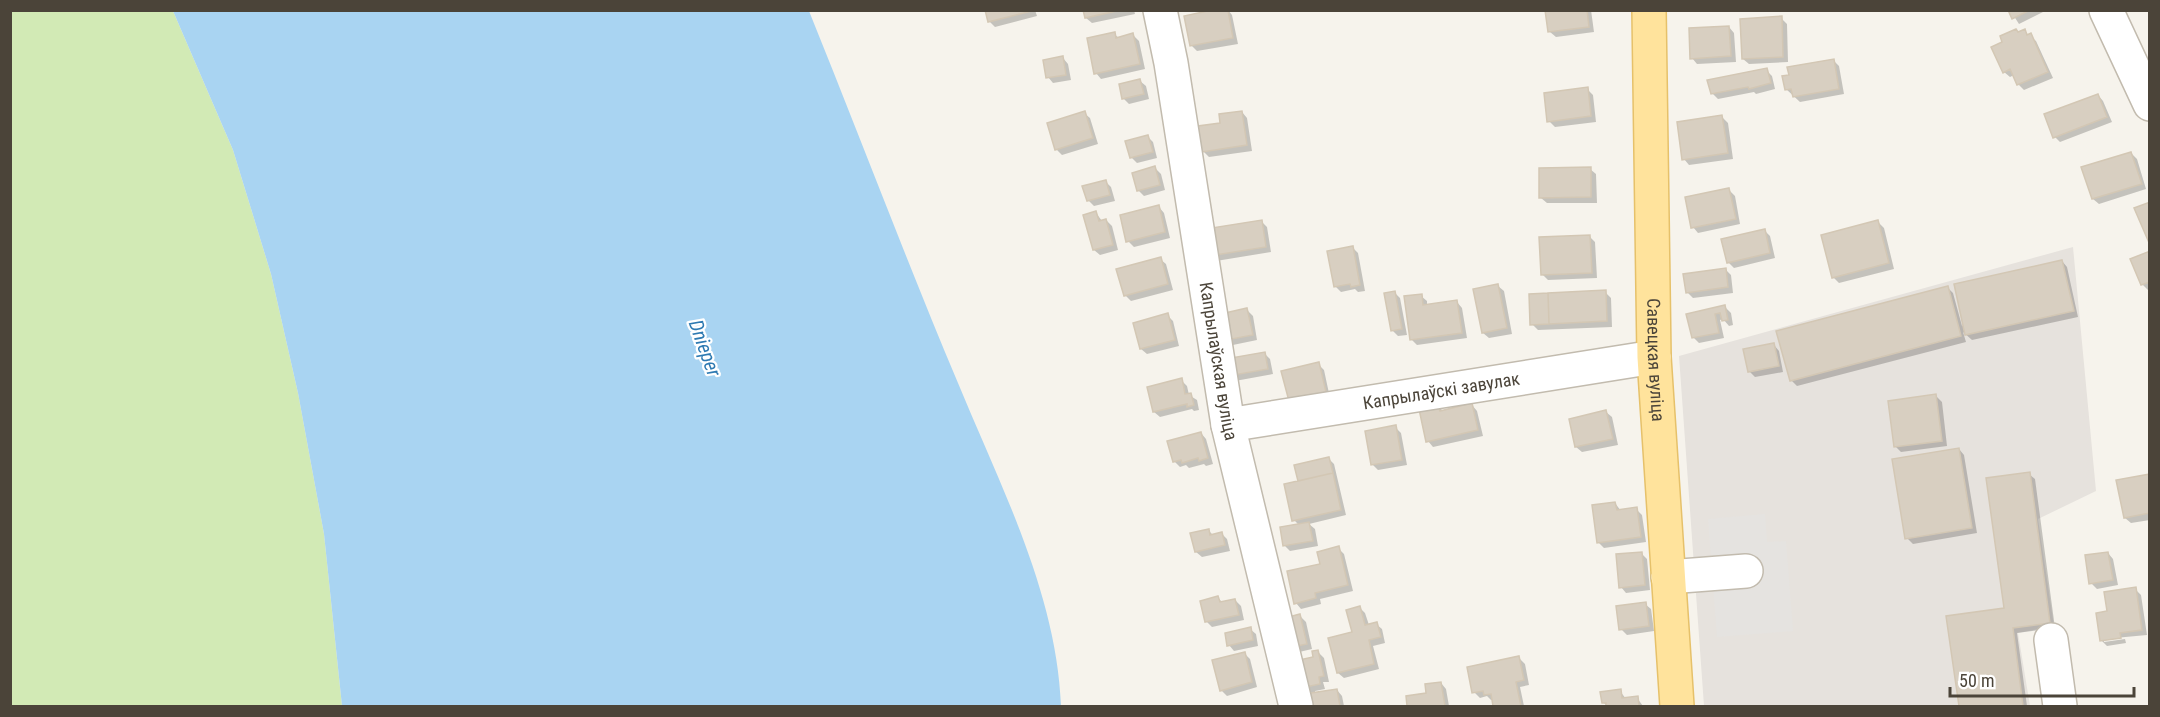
<svg xmlns="http://www.w3.org/2000/svg" width="2160" height="717" viewBox="0 0 2160 717" font-family="'Roboto Condensed',sans-serif">
	<style>
		.industrial { fill: #e6e2dd }
		.green { fill: #d2eab5 }
		.parking { fill: #e5e3e0 }
		.water { fill: #a9d4f2 }
		.shadow { fill: #0003 }
		.building { fill: #d8cfc1; stroke: #d3c7b4; stroke-width: 1.5 }
		.lines { fill: none; stroke-linecap: round; stroke-linejoin: round }
		.minor-casing { stroke: #c2bbae; stroke-width: 36 }
		.major-casing { stroke: #e6c16a; stroke-width: 36 }
		.minor { stroke: #fff; stroke-width: 33 }
		.major { stroke: #ffe39c; stroke-width: 33 }
		.labels { text-anchor: middle; stroke-width: 4.5; stroke-linejoin: round; paint-order: stroke }
		.street-label { font-size: 18px; fill: #4b4439; stroke: #fff }
		.water-label { font-size: 20px; font-style: italic; fill: #2e7ab2; stroke: #fff }
	</style>
	<rect width="100%" height="100%" fill="#f6f3ec"/>
	<path class="industrial" d="M2073 247 2096 491 2038 519 2054 626 2018 633 2030 706H1704L1679 356Z"/>
	<path class="green" d="M10 11H173L233 150 271 274 298 393 324 534 342 706H11Z"/>
	<path class="parking" d="M1765 514 1767 542 1786 541 1793 631 1717 637 1708 519Z"/>
	<path class="water" d="M173 11H809C859 134 906 260 958 383 1000 485 1057 594 1061 706H342L324 534 298 393 271 274 233 150Z"/>
	<path class="shadow" d="M986 10H1035L1037 16 995 27 989 21Z
		M1084 10H1134L1135 14 1092 23 1086 18Z
		M1228 10 1232 15 1238 44 1197 51 1191 45Z
		M1547 10H1591L1594 32 1556 37 1550 32Z
		M2010 10H2047L2019 24Z
		M1781 18 1787 24 1788 62 1749 64 1743 59Z
		M1729 27 1734 33 1736 62 1697 64 1692 58Z
		M2024 31 2036 41 2053 78 2024 90 2018 84 2014 75 2010 77 2004 72 2019 33Z
		M1114 34 1119 38 1133 35 1139 41 1145 69 1101 79 1096 73Z
		M1063 58 1068 64 1071 80 1053 83 1048 77Z
		M1833 60 1839 66 1844 94 1800 102 1786 89Z
		M1766 70 1772 76 1775 89 1756 94 1754 92 1718 99 1712 93Z
		M1140 81 1146 86 1149 99 1129 104 1123 98Z
		M1587 89 1593 95 1596 122 1555 127 1549 121Z
		M2098 95 2103 101 2112 122 2060 142 2055 137Z
		M1242 112 1247 118 1252 151 1209 157 1203 151 1222 124Z
		M1084 113 1090 118 1098 144 1062 155 1057 150 1048 124Z
		M1722 117 1728 123 1733 159 1689 165 1684 159Z
		M1148 137 1153 142 1157 158 1137 163 1131 157Z
		M2131 153 2137 159 2146 189 2099 204 2093 199Z
		M1155 168 1161 174 1165 190 1144 196 1138 190Z
		M1590 169 1596 174 1597 203H1547L1541 198Z
		M1105 181 1111 187 1115 201 1094 206 1088 200Z
		M1729 190 1735 196 1740 224 1698 233 1693 227Z
		M1159 207 1164 213 1170 238 1134 247 1128 241Z
		M1096 213 1102 221 1106 220 1112 226 1118 250 1100 255 1094 250Z
		M1261 221 1267 227 1271 252 1216 261 1210 255Z
		M1878 222 1884 228 1894 269 1839 283 1833 277Z
		M1764 230 1770 236 1775 258 1734 268 1728 262Z
		M1590 237 1595 242 1597 278 1548 280 1542 274Z
		M1352 247 1358 253 1365 291 1358 292 1355 289 1341 292 1335 286Z
		M2150 252V289L2148 290 2142 284Z
		M1160 259 1166 264 1173 290 1131 301 1125 295Z
		M2062 261 2067 267 2078 317 1972 340 1963 332 1966 342 1797 386 1791 380 1947 287 1953 293 1962 326Z
		M1725 269 1731 275 1733 293 1693 298 1687 292Z
		M1498 286 1504 291 1512 334 1489 338 1483 333Z
		M1605 292 1611 298 1612 327 1538 330 1532 324Z
		M1395 293 1400 298 1407 335 1398 336 1392 330Z
		M1421 296 1427 301V306L1457 302 1462 308 1467 338 1417 345 1411 339Z
		M1725 307 1731 313 1733 325 1729 326 1723 319 1720 320 1724 338 1699 343 1693 337 1688 316Z
		M1247 310 1253 316 1257 340 1228 346 1222 340Z
		M1167 315 1173 321 1179 346 1147 354 1141 349Z
		M1774 345 1779 351 1783 372 1755 377 1749 371Z
		M1264 353 1270 359 1273 374 1235 381 1230 375Z
		M1318 364 1324 370 1330 398 1296 406Z
		M1181 380 1187 386 1189 395 1197 400 1199 410 1194 411 1192 409 1160 417 1154 412Z
		M1936 396 1942 402 1947 446 1901 452 1895 446Z
		M1472 405 1477 411 1483 436 1433 447 1428 441 1438 406 1443 411Z
		M1606 412 1612 417 1618 445 1582 452 1576 447Z
		M1395 427 1401 433 1407 465 1378 470 1372 464Z
		M1201 433 1206 439 1213 464 1206 466 1204 464 1189 468 1186 465 1180 467 1174 461Z
		M1959 449 1964 455 1977 533 1913 544 1907 538Z
		M1328 458 1334 464 1346 515 1309 524 1315 529 1318 546 1290 551 1285 546 1299 525 1294 520Z
		M2029 474 2035 479 2055 628 2017 633 2027 706H1960L1948 618 2006 610Z
		M2150 475V520L2131 523 2125 518Z
		M1615 503 1621 511 1636 509 1642 515 1646 542 1604 548 1598 542Z
		M1208 530 1214 536 1222 534 1227 539 1230 551 1202 557 1196 552Z
		M1338 548 1344 554 1353 591 1320 599 1321 604 1301 609 1296 603 1322 565Z
		M1641 553 1647 559 1650 590 1626 593 1621 587Z
		M2108 553 2113 559 2118 585 2097 589 2091 583Z
		M2135 589 2141 595 2147 635 2104 639V642L2125 639 2126 643 2107 646 2101 640 2109 612Z
		M1218 598 1223 603 1235 600 1241 606 1244 620 1212 627 1207 622 1202 602Z
		M1645 604 1651 609 1654 631 1627 635 1621 629Z
		M1360 608 1365 613 1369 625 1376 624 1382 629 1385 643 1373 646 1379 669 1344 678 1338 673 1354 633Z
		M1300 616 1306 622 1312 649 1295 653Z
		M1250 629 1256 634 1258 646 1234 651 1229 645Z
		M1318 652 1324 658 1329 682H1323L1325 689 1315 691V694L1337 690 1342 696 1344 706H1315L1313 692 1303 694Z
		M1244 653 1250 659 1257 687 1227 696 1221 690Z
		M1519 658 1525 664 1529 685 1520 687 1524 706H1495L1493 700H1491L1487 696 1480 698 1474 692Z
		M1441 683 1446 689 1449 706H1409L1408 698 1428 694Z
		M1620 691 1626 699 1637 698 1643 706H1607L1603 702Z"/>
	<path class="building" d="M985 10H1032V11L988 22Z
		M1083 10H1121L1085 18Z
		M1212 10H1228L1233 38 1190 46 1184 16Z
		M1545 10H1587L1589 27 1548 32Z
		M2008 10H2030L2012 19Z
		M1782 16 1783 57 1742 59 1740 19Z
		M1729 26 1731 56 1690 59 1689 28Z
		M2016 29 2018 32 2025 29 2027 35 2031 33 2048 72 2017 85 2010 69 2003 73 1991 47 2002 42 2000 36Z
		M1115 32 1116 38 1133 33 1140 64 1094 74 1087 38Z
		M1063 56 1066 75 1046 78 1043 60Z
		M1834 59 1839 89 1793 97 1791 89 1785 90 1782 76 1789 75 1787 67Z
		M1767 68 1771 83 1749 89 1748 87 1711 94 1707 80Z
		M1140 79 1144 94 1122 99 1119 84Z
		M1588 87 1591 116 1547 122 1544 93Z
		M2098 94 2107 117 2053 138 2044 114Z
		M1085 111 1093 138 1055 150 1047 123Z
		M1242 111 1247 145 1202 152 1198 126 1220 123 1219 114Z
		M1722 115 1728 153 1682 160 1677 122Z
		M1148 135 1153 152 1130 158 1125 141Z
		M2131 152 2142 184 2092 199 2081 167Z
		M1155 166 1160 185 1137 191 1132 173Z
		M1591 167V197L1539 198V168Z
		M1106 180 1110 195 1087 201 1082 186Z
		M1729 188 1736 219 1691 228 1685 197Z
		M2150 202V245L2134 208Z
		M1159 205 1165 232 1126 242 1120 215Z
		M1096 211 1099 221 1106 219 1113 245 1093 250 1083 215Z
		M1262 220 1266 247 1209 256 1205 229Z
		M1878 220 1889 263 1832 278 1821 235Z
		M1765 229 1770 253 1727 263 1721 239Z
		M1590 235 1592 273 1541 275 1539 237Z
		M1353 246 1360 285 1351 287 1350 284 1334 287 1327 251Z
		M2150 251V282L2141 285 2130 259Z
		M1161 257 1168 284 1124 296 1116 269Z
		M2062 260 2074 311 1965 335 1954 284Z
		M1726 268 1728 287 1686 293 1683 274Z
		M1498 284 1507 328 1482 333 1473 289Z
		M1948 286 1961 336 1790 381 1776 331Z
		M1606 290 1607 321 1549 324 1548 293Z
		M1395 291 1402 329 1391 331 1384 293Z
		M1548 293 1549 324 1530 325 1529 294Z
		M1422 294 1423 305 1457 300 1462 333 1410 340 1404 296Z
		M1725 305 1728 320 1722 321 1720 313 1715 314 1719 333 1692 338 1686 314Z
		M1247 308 1253 335 1221 341 1216 315Z
		M1168 313 1175 340 1140 349 1133 323Z
		M1774 343 1779 366 1748 372 1743 349Z
		M1265 352 1268 369 1228 376 1225 359Z
		M1319 362 1326 392 1289 401 1281 371Z
		M1182 378 1185 394 1191 393 1194 405 1187 407V404L1153 412 1147 387Z
		M1936 394 1942 441 1894 447 1888 401Z
		M1472 403 1478 430 1426 442 1419 409 1438 405 1440 411Z
		M1606 410 1613 439 1575 447 1569 419Z
		M1396 425 1402 460 1371 465 1365 431Z
		M1201 432 1208 458 1199 461 1198 458 1182 463 1181 460 1173 462 1167 441Z
		M1959 448 1972 528 1905 539 1892 459Z
		M1329 457 1333 473 1298 481 1294 465Z
		M2030 472 2050 623 2013 628 2023 706H1959L1946 616 2004 608 1986 478Z
		M1333 473 1341 510 1292 521 1284 484Z
		M2150 474V513L2124 518 2116 480Z
		M1615 502 1617 510 1637 507 1641 537 1597 543 1592 505Z
		M1309 522 1313 541 1283 546 1280 527Z
		M1209 529 1210 535 1222 532 1225 545 1195 552 1190 533Z
		M1339 546 1348 585 1315 593 1316 598 1294 604 1287 571 1320 564 1317 552Z
		M1642 552 1645 585 1619 588 1616 554Z
		M2108 552 2113 580 2089 584 2085 555Z
		M2136 587 2142 630 2120 633 2121 638 2100 641 2096 613 2107 611 2104 592Z
		M1218 596 1220 602 1235 599 1239 615 1205 622 1200 601Z
		M1646 602 1649 626 1619 630 1616 606Z
		M1360 606 1365 625 1377 622 1381 637 1369 640 1374 664 1337 673 1328 638 1352 632 1346 610Z
		M1300 614 1307 644 1287 648 1281 619Z
		M1251 627 1253 640 1227 646 1225 633Z
		M1318 650 1324 676 1319 677 1320 684 1296 689 1290 662 1313 657 1312 651Z
		M1245 652 1252 682 1220 691 1212 660Z
		M1519 656 1524 680 1516 682 1521 706H1493L1491 694 1484 695 1483 691 1472 693 1467 667Z
		M1441 682 1445 706H1407L1406 696 1426 693 1425 684Z
		M1337 689 1340 706H1313L1311 693Z
		M1621 689 1622 698 1638 696 1639 706H1606V703H1602L1600 692Z"/>
	<g class="lines">
		<g class="minor-casing">
			<g id="minor">
				<path id="s1" d="M1160 10 1171 63 1228 425 1296 706"/>
				<path d="M2106 10 2150 104"/>
				<path id="s2" d="M1228 425 1654 357"/>
				<path d="M1668 577 1746 571"/>
				<path d="M2051 640 2060 706"/>
			</g>
		</g>
		<g class="major-casing">
			<g id="major">
				<path id="s3" d="M1649 10 1654 357 1677 706"/>
			</g>
		</g>
		<use href="#minor" class="minor"/>
		<use href="#major" class="major"/>
	</g>
	<g class="labels">
		<g class="street-label">
			<text dy="6" stroke="none"><textPath href="#s3" startOffset="350">Савецкая вуліца</textPath></text>
			<text dy="6" stroke="none"><textPath href="#s1" startOffset="356">Капрылаўская вуліца</textPath></text>
			<text dy="6" stroke="none"><textPath href="#s2" startOffset="216">Капрылаўскі завулак</textPath></text>
		</g>
		<g class="water-label">
			<text transform="translate(705 348) rotate(70)" y="7">Dnieper</text>
		</g>
	</g>
	<rect width="2160" height="717" fill="none" stroke="#4b4439" stroke-width="24"/>
	<path d="M1950 687v9h184v-9" fill="none" stroke="#4b4439" stroke-width="3"/>
	<text x="1959" y="687" font-size="18" fill="#4b4439" stroke="#ffffff" stroke-width="4.5" paint-order="stroke">50 m</text>
</svg>
